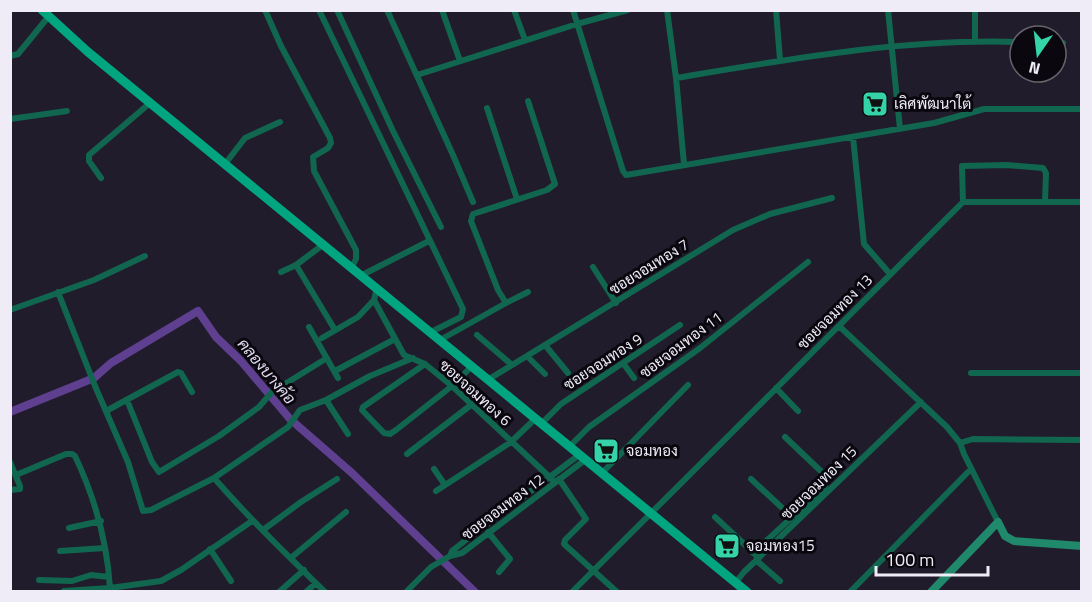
<svg xmlns="http://www.w3.org/2000/svg" width="1092" height="602" viewBox="0 0 1092 602" font-family="'Titillium Web',Sarabun,sans-serif">
	<style>
		.lines { fill: none; stroke-linecap: round; stroke-linejoin: round }
		.canal { stroke: #5f3f90; stroke-width: 8 }
		.street { stroke: #11664f; stroke-width: 6 }
		.secondary { stroke: #20896c; stroke-width: 8 }
		.primary { stroke: #01a681; stroke-width: 9 }
		.labels { text-anchor: middle; stroke-width: 6; stroke-linejoin: round; paint-order: stroke }
		.poi-label { font-size: 15px; fill: #efecf7; stroke: #0a080e; text-anchor: start }
		.street-label { font-size: 15px; fill: #efecf7; stroke: #0a080e }
		.water-label { font-size: 16px; font-style: italic; fill: #e1daf1; stroke: #0a080e }
	</style>
	<rect width="100%" height="100%" fill="#211c2b"/>
	<g class="lines">
		<path class="canal" d="M10 412 94 378 111 363 198 311 216 337 241 361 290 419 352 473 475 592"/>
		<path class="street" d="M265 10 281 46 330 138 331 143 328 148 313 157 314 171 356 250V259L352 267
			M319 10 463 309 461 317 431 332
			M337 10 393 131 441 227
			M387 10 453 155 473 202
			M442 10 460 61
			M514 10 525 40
			M573 10 623 171 626 175 934 123 984 109H1082
			M667 10 676 78 684 164
			M776 10 780 60
			M888 10 900 129
			M975 40V10
			M1056 43H1063
			M10 56 18 54 49 16
			M417 75 577 24 628 10
			M676 78C789 59 905 38 1020 42
			M487 108 517 199
			M10 119 67 111
			M853 137 864 244 890 274
			M225 164 245 138 280 122
			M101 178 89 161V155L150 103
			M963 202 962 166 1007 165 1043 168 1046 173 1045 202
			M296 265 335 330
			M593 267 616 303
			M281 272 296 265 324 244
			M362 275 429 241
			M377 288 374 300 404 355 425 364 452 386 555 482
			M58 292 95 386 128 462 143 511 151 510 214 478 288 427 300 410 326 400 370 376 413 358
			M506 303 528 292
			M10 310 94 280 145 256
			M839 326 947 427 960 443 964 454 998 522
			M309 327 338 378
			M477 335 512 365
			M322 338 358 317 374 300
			M440 340 506 303 498 290 471 221 473 214 547 190 555 184 528 101
			M545 345 568 373
			M527 356 545 374
			M623 363 634 378
			M425 364 363 407 362 410 384 433 390 434 396 430 452 386 472 366
			M335 371 395 339
			M971 373H1082
			M489 379 733 230 770 214 832 198
			M776 388 798 411
			M127 400 152 462 159 472 219 436 259 407 272 392 327 358
			M326 400 348 434
			M106 411 178 372 181 373 192 392
			M542 423 561 404 680 325
			M960 443 973 439 1082 440
			M569 447 589 427 700 348 808 262
			M407 454 471 405
			M10 462 20 486V489L10 490
			M434 469 445 485
			M601 474 688 385
			M16 475 66 454H72L75 456C95 498 107 541 110 588L161 581 181 570 252 521
			M214 478C249 518 287 555 325 592
			M559 479 586 519 565 540 564 544 617 592
			M751 479 792 517
			M436 491 511 442 536 418
			M715 517 756 555
			M69 528 101 521
			M263 530 301 502 337 479
			M488 532 510 559 499 572
			M210 549 231 581
			M60 551 105 548
			M753 553 825 487 826 476 785 437
			M450 556 452 551 471 536 579 455
			M292 557 346 512
			M756 560 780 581
			M39 580 72 581 91 575 109 577
			M736 582 744 572 921 402
			M64 591 110 588
			M279 592 304 570
			M306 592 316 583
			M406 592 431 567 450 556 462 553 585 460
			M572 592 963 202H1082
			M850 592 971 469"/>
		<path class="secondary" d="M931 592 998 522 1005 536 1014 541 1082 546"/>
		<path class="primary" d="M42 10 88 52 747 592"/>
	</g>
	<defs>
		<g id="supermarket-square" transform="scale(1.35)"><rect x="-9" y="-9" width="18" height="18" rx="4" fill="#34d4a8" stroke="#0a080e"/><path d="M-6-5.5h2.5l.6 2H6L4.5 2H-2.5L-4.4-4H-6ZM-1.5 3.2a1.3 1.3 0 1 0 .1 0ZM3 3.2a1.3 1.3 0 1 0 .1 0Z" fill="#111"/></g>
	</defs>
	<g fill-rule="evenodd">
		<use href="#supermarket-square" x="875" y="104"/>
		<use href="#supermarket-square" x="606" y="451"/>
		<use href="#supermarket-square" x="727" y="546"/>
	</g>
	<g class="labels">
		<g class="poi-label">
			<text x="894" y="109">เลิศพัฒนาใต้</text>
			<text x="626" y="456">จอมทอง</text>
			<text x="746" y="551">จอมทอง15</text>
		</g>
		<g class="street-label">
			<text transform="translate(649 267) rotate(-32)" y="5">ซอยจอมทอง 7</text>
			<text transform="translate(835 312) rotate(-45)" y="5">ซอยจอมทอง 13</text>
			<text transform="translate(681 345) rotate(-37)" y="5">ซอยจอมทอง 11</text>
			<text transform="translate(603 362) rotate(-33)" y="5">ซอยจอมทอง 9</text>
			<text transform="translate(475 393) rotate(42)" y="5">ซอยจอมทอง 6</text>
			<text transform="translate(819 483) rotate(-44)" y="5">ซอยจอมทอง 15</text>
			<text transform="translate(503 507) rotate(-37)" y="5">ซอยจอมทอง 12</text>
		</g>
		<g class="water-label">
			<text transform="translate(267 371) rotate(50)" y="6">คลองบางค้อ</text>
		</g>
	</g>
	<rect width="1092" height="602" fill="none" stroke="#efecf7" stroke-width="24"/>
	<g transform="translate(1038 54) rotate(194)"><circle r="28" fill="#0a080e" stroke="#66636b" stroke-width="1.5"/>
	<path d="M0-4.5L10 22L0 15L-10 22Z" fill="#34d4a8"/>
	<text y="-9" font-size="16" font-weight="bold" text-anchor="middle" fill="#efecf7">N</text>
	</g>
	<path d="M876 566v9h112v-9" fill="none" stroke="#efecf7" stroke-width="3"/>
	<text x="885" y="566" font-size="18" fill="#efecf7" stroke="#0a080e" stroke-width="4.5" paint-order="stroke">100 m</text>
</svg>
